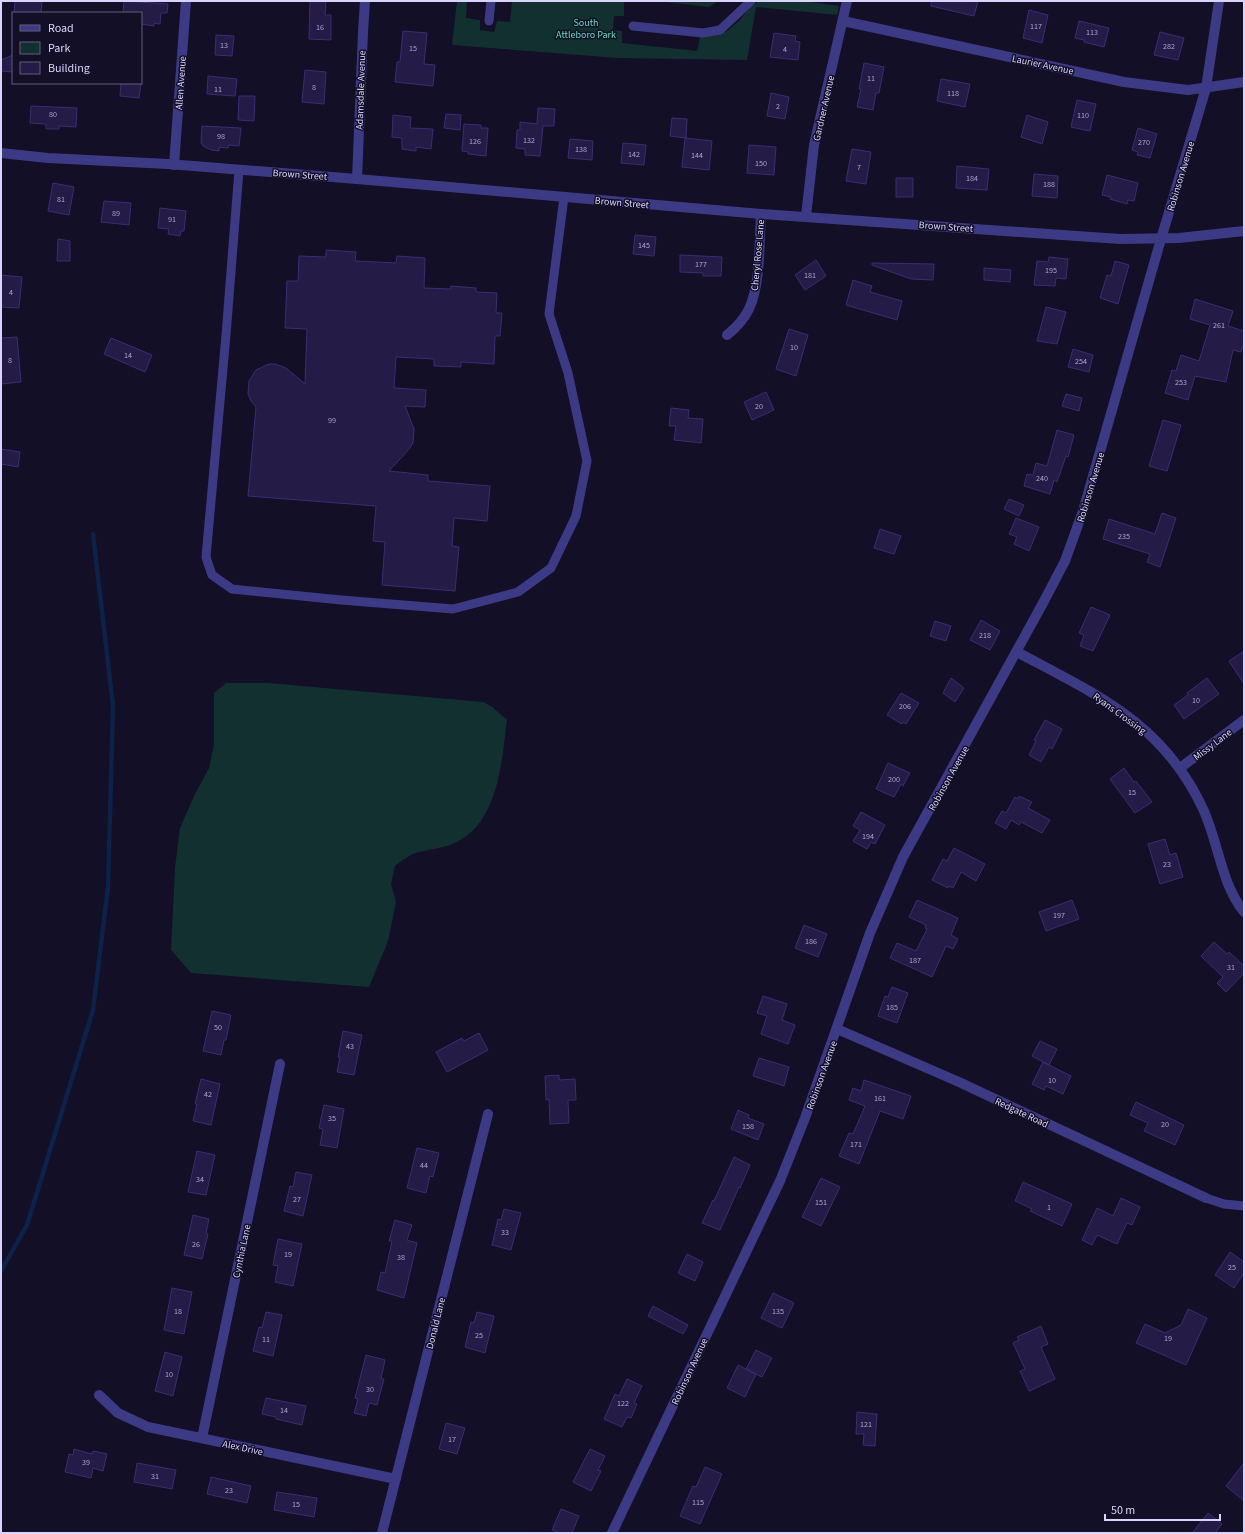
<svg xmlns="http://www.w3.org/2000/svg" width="1245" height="1534" viewBox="0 0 1245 1534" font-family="'Source Sans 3',sans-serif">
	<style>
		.park { fill: #12302f }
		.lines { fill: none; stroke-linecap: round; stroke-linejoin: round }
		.stream { stroke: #0c2248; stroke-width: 4.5 }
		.building { fill: #241b47; stroke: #3b2d73 }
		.service { stroke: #3d3a85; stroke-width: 9 }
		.minor { stroke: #3d3a85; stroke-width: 10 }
		.tertiary { stroke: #3d3a85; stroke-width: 10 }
		.labels { text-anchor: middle; stroke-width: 3; stroke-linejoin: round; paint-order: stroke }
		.number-label { font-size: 8px; fill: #aca6d1 }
		.park-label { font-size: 10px; fill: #5fe0c0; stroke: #130f26 }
		.street-label { font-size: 10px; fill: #d9d4ff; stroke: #130f26 }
	</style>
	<rect width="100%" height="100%" fill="#130f26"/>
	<path class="park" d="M457 1H467L466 18 480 20V30L494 32 497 21 510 22 512 1H624V16H614L613 30 622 31V43L697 51 700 37 712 36 727 31 740 20 749 8 759 1H804L839 6 837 15 756 7 747 60 618 58 452 45Z
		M655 1H718L709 7Z
		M226 683H268L483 702C494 706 497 713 507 719 502 759 499 821 457 842 443 849 427 849 413 854 407 857 400 862 395 866L391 884 396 902 388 941 369 987 191 973 171 950 175 868 180 828 195 794 209 768 214 745V693Z"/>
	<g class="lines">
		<path class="stream" d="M1 1271 27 1225 93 1010 108 887 113 706 93 534"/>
	</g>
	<path class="building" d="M15 1H42L41 13H14Z
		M124 1 168 4 167 13H161L160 24 154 23V26L141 24V13H123Z
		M310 1H326L325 15H331V40L309 39Z
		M931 1H978L974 16 931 6Z
		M1029 10 1048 15 1042 43 1023 38Z
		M1079 21 1109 28 1104 47 1084 42V40L1075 38Z
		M403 31 427 33 424 64 435 65 433 86 395 82 397 62H400Z
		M1160 32 1184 38 1178 60 1154 55Z
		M774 33 796 36 795 41 800 42 798 60 770 57Z
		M216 35 234 36 232 56 215 55Z
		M13 55V72L1 71V60Z
		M864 63 884 67 879 93H876L873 110 857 107 861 89H859Z
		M305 70 326 72 324 104 302 102Z
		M208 76 237 79 235 96 207 94Z
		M941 79 970 84 965 107 937 101Z
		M121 83H141L139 98 120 96Z
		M771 93 789 97 785 119 767 116Z
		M239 96H255L254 121 238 120Z
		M1077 100 1096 104 1090 131 1071 127Z
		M31 106 77 108 76 127 59 126V129H46V124L30 123Z
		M538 108 555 109 554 126H543L540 156 525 155V149L516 148 517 130H520V122L537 124Z
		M446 114 461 115 460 130 444 128Z
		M393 115 411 117 410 128 433 129 431 149 416 147V151L402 149V138L392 137Z
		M1027 115 1048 122 1042 144 1021 137Z
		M672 118 687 119 686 138 670 136Z
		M464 124 481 125V128H488L486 156 468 154V152L462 151Z
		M202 126 241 128 239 146 229 145 228 148 219 147V151L211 150 203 146 201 143Z
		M1138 128 1157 134 1150 158 1137 155 1138 152 1132 150Z
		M685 138 712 141 709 170 682 167Z
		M570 139 593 141 592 160 568 158Z
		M623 143 646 145 644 165 621 163Z
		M749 145 776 147 774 175 747 173Z
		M852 149 871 152 866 184 846 181Z
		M957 166 989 169 987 190 956 188Z
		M1034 174 1058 176 1057 198 1032 196Z
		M1107 175 1138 183 1134 201 1128 200 1127 204 1110 199 1111 197 1102 195Z
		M896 178H913V197H896Z
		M53 183 74 187 69 215 48 211Z
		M104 201 131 203 129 225 101 222Z
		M160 208 186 211 184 231H181L180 236 168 234 169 229 158 228Z
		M635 235 656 237 654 256 633 254Z
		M58 239 70 241V261H57Z
		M326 250 356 252 355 261 396 263 397 256 425 258 424 288 451 289V286L476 288V292L497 293 496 313H502L500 336H495L494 364 461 362V367L434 366V359L396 357 394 388 426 390 425 407 405 406 414 429 413 443 410 448 389 471 428 475V481L490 486 487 521 454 518 452 546 459 547 455 591 382 585 385 542 373 541 376 506 248 496 256 407 251 401 248 394 249 381 256 370 269 364H275L286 368 305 384 307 329 285 328 287 281H298L299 256 326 257Z
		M680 255 722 257 721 276H703V273L680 272Z
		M1049 257 1068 259 1066 279 1056 278 1055 286 1034 285 1037 261 1048 262Z
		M816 260 826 276 805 290 795 275Z
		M1115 261 1129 265 1118 304 1100 298 1107 275 1111 276Z
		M872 263 934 264 933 280 911 279 872 265Z
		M984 268 1011 270 1010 282 984 280Z
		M1 275 22 277 19 308 1 307Z
		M853 280 872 286 870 292 902 301 897 320 846 305Z
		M1195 299 1233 311 1228 326 1244 331V343L1241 352 1233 350 1226 382 1195 376 1188 400 1165 393 1172 370 1176 371 1181 355 1199 361 1210 325 1190 319Z
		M1046 307 1066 312 1057 344 1037 341Z
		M789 329 808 335 796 376 776 369Z
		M17 337 21 382 1 384V338Z
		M111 338 152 355 145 372 104 354Z
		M1073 349 1093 355 1089 372 1068 367Z
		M766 392 774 410 752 420 744 402Z
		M1066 394 1082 398 1079 411 1062 406Z
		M671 408 689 410 688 418 703 419 701 443 674 440 676 426H669Z
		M1163 420 1181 425 1167 471 1149 466Z
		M1057 430 1074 435 1068 457 1066 456 1057 482 1054 480 1050 494 1024 486 1027 474 1033 475 1036 463 1047 466Z
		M1 449 20 452 18 467 1 464Z
		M1009 499 1024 505 1019 516 1004 509Z
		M1162 513 1176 518 1160 567 1147 562 1150 554 1103 539 1109 519 1155 534Z
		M1016 518 1039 527 1029 551 1014 544 1017 537 1009 534Z
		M880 529 901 536 894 554 874 548Z
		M1091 607 1110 615 1093 651 1080 646 1084 635 1079 633Z
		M981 620 1000 631 990 650 970 640Z
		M935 621 951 626 946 641 930 636Z
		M1244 651V684L1229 661Z
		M951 678 964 688 955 702 943 693Z
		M1207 678 1219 694 1184 719 1174 705 1188 695 1187 693Z
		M901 693 919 703 906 724 903 722 902 724 887 715Z
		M1045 720 1062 729 1052 749 1049 747 1041 762 1029 755 1036 741 1034 740Z
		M888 763 910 773 903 786 901 784 894 797 876 789Z
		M1124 768 1134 782 1136 781 1152 802 1135 813 1110 779Z
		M1019 796 1032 802 1028 808 1050 820 1042 833 1021 822 1019 825 1011 820 1006 829 995 823 1002 811 1006 813 1015 797 1018 799Z
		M861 812 885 825 875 844 871 842 867 849 853 841 860 830 853 826Z
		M1165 839 1170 855 1176 853 1183 877 1160 884 1148 844Z
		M954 848 985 864 976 881 961 872 953 888 949 886 948 888 932 880 943 859 947 861Z
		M917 900 958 918 951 935 958 939 953 949 946 946 932 977 890 958 897 943 916 951 927 929 925 928 926 925 909 917Z
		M1072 900 1079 919 1046 931 1039 912Z
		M804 925 827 934 818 957 795 948Z
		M1214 942 1227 954 1229 952 1244 966V973L1226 992 1217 983 1223 977 1201 956Z
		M892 987 908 993 897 1023 878 1016 885 996 888 997Z
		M763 996 787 1004 782 1020 795 1025 788 1044 761 1034 767 1016 757 1013Z
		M212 1011 231 1015 226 1040H224L221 1055 203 1051Z
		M343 1031 362 1035 354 1075 337 1072 340 1057H338Z
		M479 1033 488 1050 447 1072 436 1052 462 1038 464 1041Z
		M1040 1041 1057 1049 1049 1065 1032 1056Z
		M759 1058 789 1067 784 1086 753 1076Z
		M1043 1062 1071 1076 1063 1094 1046 1086 1044 1090 1032 1084Z
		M559 1075V1080L575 1079 576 1100H568L569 1123 550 1124 549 1099 546 1100 545 1076Z
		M201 1079 220 1084 211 1125 193 1121 197 1104H195Z
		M864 1080 911 1096 903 1119 880 1111 859 1164 839 1156 849 1133 853 1134 865 1106 849 1100 853 1088 861 1091Z
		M1136 1102 1184 1125 1175 1145 1144 1131 1148 1123 1130 1115Z
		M324 1105 344 1109 337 1148 320 1145 323 1129 319 1128Z
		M738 1110 749 1115 748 1118 764 1124 758 1140 731 1129Z
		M417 1148 439 1153 433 1177 430 1176 426 1193 407 1188Z
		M197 1151 215 1155 206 1195 188 1192Z
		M734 1157 750 1165 740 1188 739 1187 720 1230 702 1223 713 1200 714 1201Z
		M296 1172 312 1175 303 1216 284 1211 290 1186 293 1187Z
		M821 1178 840 1187 821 1226 802 1217Z
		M1023 1182 1072 1204 1062 1226 1030 1211 1032 1209 1015 1201Z
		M1121 1198 1140 1207 1132 1225 1127 1223 1117 1244 1097 1235 1092 1245 1082 1240 1097 1208 1113 1216Z
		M504 1209 521 1213 511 1250 492 1245 498 1219 501 1220Z
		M193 1215 209 1219 206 1233 208 1234 202 1259 184 1255Z
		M395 1220 412 1225 407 1240 417 1243 404 1298 377 1290 381 1272 385 1273 392 1241H389Z
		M278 1239 302 1244 293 1286 275 1282 278 1266 273 1265Z
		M1230 1252 1244 1262V1273L1234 1288 1215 1275Z
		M687 1254 703 1262 695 1281 678 1273Z
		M172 1288 192 1292 184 1334 164 1330Z
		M773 1293 794 1303 782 1328 761 1318Z
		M653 1306 688 1325 683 1334 648 1316Z
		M1188 1309 1207 1318 1186 1365 1136 1343 1145 1324 1165 1333 1181 1325Z
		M266 1312 282 1315 273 1356 253 1351 259 1327 262 1328Z
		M477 1312 494 1316 485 1353 465 1347 471 1322 474 1323Z
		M1041 1326 1048 1344 1041 1347 1055 1379 1029 1391 1020 1371 1025 1369 1013 1343 1019 1340 1017 1337Z
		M756 1350 772 1358 762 1377 746 1369Z
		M165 1352 182 1357 173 1396 155 1391Z
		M366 1355 385 1360 381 1379H384L377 1405 369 1403 366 1416 354 1413 358 1399 355 1398Z
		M738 1365 756 1374 745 1397 727 1388Z
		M627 1379 642 1386 634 1403 637 1404 631 1418 627 1417 622 1427 604 1419 615 1394 619 1396Z
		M266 1398 306 1406 302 1425 276 1419V1417L262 1414Z
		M857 1412 877 1414 875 1446 863 1445 864 1434H856Z
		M446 1423 465 1428 457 1454 439 1449Z
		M74 1449 92 1454 93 1451 107 1454 103 1471 93 1468 91 1478 65 1472 69 1454 73 1455Z
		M590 1449 605 1456 598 1470 601 1471 591 1491 573 1482Z
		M137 1463 176 1470 172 1489 134 1482Z
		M1244 1463V1501L1226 1486Z
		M705 1467 722 1474 700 1524 680 1516 693 1486 696 1487Z
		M211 1477 251 1486 247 1503 207 1494Z
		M277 1492 317 1498 314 1517 274 1510Z
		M561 1509 579 1516 572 1533H560L552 1530Z
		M1208 1513 1222 1524 1215 1533H1192Z"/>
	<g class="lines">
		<path class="service" d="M489 21 491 1
			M633 26 703 33 720 30 751 1
			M239 170 226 335 206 557 212 575 232 589 341 600 453 609 518 592 551 568 576 516 587 461 568 373 549 314 564 197
			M1206 1198 1224 1204 1244 1206"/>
		<path class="minor" d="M843 21 1124 82 1188 90 1244 82
			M174 165 186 1
			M357 179 363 32 365 1
			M806 216 814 145 847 1
			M1161 239 1206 88 1219 1
			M727 335C736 328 744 319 749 309 761 283 759 242 761 214
			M1017 652C1097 695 1164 723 1204 811 1219 845 1221 883 1244 912
			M1180 768 1244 720
			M837 1029 959 1082 1206 1198
			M99 1395 118 1413 148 1427 396 1479
			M202 1438 280 1064
			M382 1533 488 1114"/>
		<path class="tertiary" d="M1 153 48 158 168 164 357 179 761 214 1120 239 1179 238 1244 231
			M612 1533 780 1181 805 1118 870 933 903 857 1043 603 1065 561 1083 511 1161 239"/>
	</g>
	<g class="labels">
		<g class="number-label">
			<text x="1036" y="29">117</text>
			<text x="320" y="30">16</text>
			<text x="1092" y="35">113</text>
			<text x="224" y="48">13</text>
			<text x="1169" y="49">282</text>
			<text x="413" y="51">15</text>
			<text x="785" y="52">4</text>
			<text x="871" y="81">11</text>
			<text x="314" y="90">8</text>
			<text x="218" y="92">11</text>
			<text x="953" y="96">118</text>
			<text x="778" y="109">2</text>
			<text x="53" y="117">80</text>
			<text x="1083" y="118">110</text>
			<text x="221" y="139">98</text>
			<text x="529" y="143">132</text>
			<text x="475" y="144">126</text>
			<text x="1144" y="145">270</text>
			<text x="581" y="152">138</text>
			<text x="634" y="157">142</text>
			<text x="697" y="158">144</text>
			<text x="761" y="166">150</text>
			<text x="859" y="170">7</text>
			<text x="972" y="181">184</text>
			<text x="1049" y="187">188</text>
			<text x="61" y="202">81</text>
			<text x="116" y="216">89</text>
			<text x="172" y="222">91</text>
			<text x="644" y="248">145</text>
			<text x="701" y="267">177</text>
			<text x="1051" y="273">195</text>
			<text x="810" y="278">181</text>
			<text x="11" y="295">4</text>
			<text x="1219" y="328">261</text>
			<text x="794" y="350">10</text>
			<text x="128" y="358">14</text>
			<text x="10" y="363">8</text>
			<text x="1081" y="364">254</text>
			<text x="1181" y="385">253</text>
			<text x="759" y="409">20</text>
			<text x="332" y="423">99</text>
			<text x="1042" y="481">240</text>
			<text x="1124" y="539">235</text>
			<text x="985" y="638">218</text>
			<text x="1196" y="703">10</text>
			<text x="905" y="709">206</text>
			<text x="894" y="782">200</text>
			<text x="1132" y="795">15</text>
			<text x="868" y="839">194</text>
			<text x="1167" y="867">23</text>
			<text x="1059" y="918">197</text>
			<text x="811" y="944">186</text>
			<text x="915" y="963">187</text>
			<text x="1231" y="970">31</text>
			<text x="892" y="1010">185</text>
			<text x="218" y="1030">50</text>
			<text x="350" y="1049">43</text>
			<text x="1052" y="1083">10</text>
			<text x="208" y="1097">42</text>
			<text x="880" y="1101">161</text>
			<text x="332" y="1121">35</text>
			<text x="1165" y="1127">20</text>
			<text x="748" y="1129">158</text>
			<text x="856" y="1147">171</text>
			<text x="424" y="1168">44</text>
			<text x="200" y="1182">34</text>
			<text x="297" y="1202">27</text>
			<text x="821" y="1205">151</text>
			<text x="1049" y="1210">1</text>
			<text x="505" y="1235">33</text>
			<text x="196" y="1247">26</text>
			<text x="288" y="1257">19</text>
			<text x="401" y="1260">38</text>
			<text x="1232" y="1270">25</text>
			<text x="178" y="1314">18</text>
			<text x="778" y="1314">135</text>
			<text x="479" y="1338">25</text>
			<text x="1168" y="1341">19</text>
			<text x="266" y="1342">11</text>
			<text x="169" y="1377">10</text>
			<text x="370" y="1392">30</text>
			<text x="623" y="1406">122</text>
			<text x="284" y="1413">14</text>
			<text x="866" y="1427">121</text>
			<text x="452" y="1442">17</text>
			<text x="86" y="1465">39</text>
			<text x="155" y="1479">31</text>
			<text x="229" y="1493">23</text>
			<text x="698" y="1505">115</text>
			<text x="296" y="1507">15</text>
		</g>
		<g class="park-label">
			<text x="586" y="26">South<tspan x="586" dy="12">Attleboro Park</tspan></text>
		</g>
		<g class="street-label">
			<text transform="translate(1043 64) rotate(12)" y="4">Laurier Avenue</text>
			<text transform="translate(180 83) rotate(-86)" y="4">Allen Avenue</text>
			<text transform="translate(360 90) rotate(-88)" y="4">Adamsdale Avenue</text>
			<text transform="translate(823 108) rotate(-77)" y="4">Gardner Avenue</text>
			<text transform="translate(300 174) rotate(4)" y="4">Brown Street</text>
			<text transform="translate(1180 176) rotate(-73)" y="4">Robinson Avenue</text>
			<text transform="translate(622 202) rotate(5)" y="4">Brown Street</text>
			<text transform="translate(946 226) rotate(4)" y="4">Brown Street</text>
			<text transform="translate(757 255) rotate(-85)" y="4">Cheryl Rose Lane</text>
			<text transform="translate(1090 487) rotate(-73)" y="4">Robinson Avenue</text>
			<text transform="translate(1120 713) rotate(36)" y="4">Ryans Crossing</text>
			<text transform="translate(1212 744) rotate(-37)" y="4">Missy Lane</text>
			<text transform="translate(948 778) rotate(-61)" y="4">Robinson Avenue</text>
			<text transform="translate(821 1075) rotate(-70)" y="4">Robinson Avenue</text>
			<text transform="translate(1022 1112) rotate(25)" y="4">Redgate Road</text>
			<text transform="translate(241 1251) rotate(-78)" y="4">Cynthia Lane</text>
			<text transform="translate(435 1323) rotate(-76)" y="4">Donald Lane</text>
			<text transform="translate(689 1371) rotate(-65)" y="4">Robinson Avenue</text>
			<text transform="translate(243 1447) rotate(12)" y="4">Alex Drive</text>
		</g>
	</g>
	<rect width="1245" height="1534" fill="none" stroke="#d9d4ff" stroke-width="4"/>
	<rect x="12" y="12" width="130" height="72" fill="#130f26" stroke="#625e7d"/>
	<rect x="20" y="25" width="20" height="6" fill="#3d3a85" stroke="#625e7d"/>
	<text x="48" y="32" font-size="12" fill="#d9d4ff">Road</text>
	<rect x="20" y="42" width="20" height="12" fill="#12302f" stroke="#625e7d"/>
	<text x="48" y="52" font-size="12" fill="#d9d4ff">Park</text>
	<rect x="20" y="62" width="20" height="12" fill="#241b47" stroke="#625e7d"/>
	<text x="48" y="72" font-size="12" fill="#d9d4ff">Building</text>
	<path d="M1105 1514v6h115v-6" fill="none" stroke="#d9d4ff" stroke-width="2"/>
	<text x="1111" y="1514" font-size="12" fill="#d9d4ff" stroke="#130f26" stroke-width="3" paint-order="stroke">50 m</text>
</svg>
